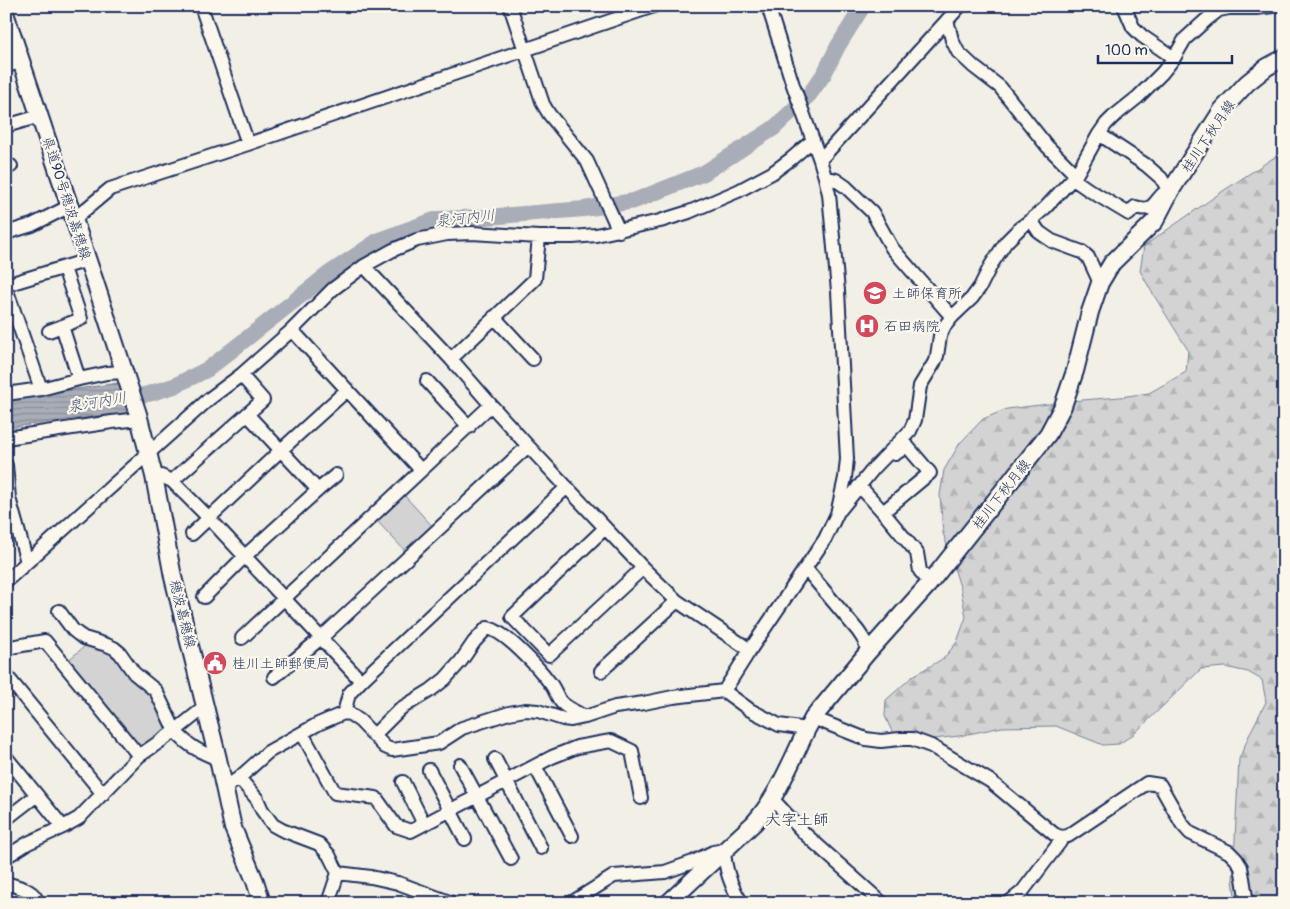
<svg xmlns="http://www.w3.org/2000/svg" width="1290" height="909" viewBox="0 0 1290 909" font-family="Pangolin,'Klee One',sans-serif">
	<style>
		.forest { fill: url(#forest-firs); stroke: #768198 }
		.park { fill: #d2d3d2; stroke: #768198 }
		.water { fill: url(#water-rules); stroke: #707b93 }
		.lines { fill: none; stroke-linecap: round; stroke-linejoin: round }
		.river { stroke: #a9adb7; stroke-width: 16 }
		.minor-casing { stroke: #1b2f5e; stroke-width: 16 }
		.major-casing { stroke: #1b2f5e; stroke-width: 20 }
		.minor { stroke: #fbf7ec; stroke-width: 12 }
		.major { stroke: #fbf7ec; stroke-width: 16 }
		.labels { text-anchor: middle; stroke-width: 4.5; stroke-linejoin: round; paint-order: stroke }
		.street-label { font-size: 14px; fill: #1b2f5e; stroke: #fbf7ec }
		.poi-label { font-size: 14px; fill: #1b2f5e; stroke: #fbf7ec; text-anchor: start }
		.water-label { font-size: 15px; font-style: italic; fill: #465579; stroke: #fbf7ec }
		.quarter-label { font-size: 16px; fill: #1b2f5e; stroke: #fbf7ec }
	</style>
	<defs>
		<pattern id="forest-firs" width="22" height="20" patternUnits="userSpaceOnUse" patternTransform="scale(1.25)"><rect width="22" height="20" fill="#d2d3d2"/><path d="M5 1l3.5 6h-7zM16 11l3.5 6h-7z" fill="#b4b5b7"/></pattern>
		<pattern id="water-rules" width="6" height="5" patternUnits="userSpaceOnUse" patternTransform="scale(1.25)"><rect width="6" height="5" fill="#a9adb7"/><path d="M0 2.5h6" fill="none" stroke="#898d98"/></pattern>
	</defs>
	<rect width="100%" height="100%" fill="#f2efe6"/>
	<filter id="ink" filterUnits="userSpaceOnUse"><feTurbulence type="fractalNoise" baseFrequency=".02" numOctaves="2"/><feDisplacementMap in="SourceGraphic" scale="10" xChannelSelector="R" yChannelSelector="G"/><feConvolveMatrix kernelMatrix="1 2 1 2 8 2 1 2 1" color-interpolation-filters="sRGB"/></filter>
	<g filter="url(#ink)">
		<path class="forest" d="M1284 151V903H1236L1233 880 1239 759 1251 731 1266 702 1262 680 1248 672 1225 667 1201 669 1135 733 1119 744 1103 745 1056 726 1002 727 959 736 910 742 893 734 885 716 886 700 913 676 944 658 957 642 966 617 961 590 943 533 940 495 944 470 960 443 983 419 1007 409 1082 400 1120 397 1149 393 1186 372 1188 350 1153 294 1140 271 1144 246 1223 191Z"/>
		<path class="park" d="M403 494 434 528 407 553 376 520Z
			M99 645 116 654 121 666 137 683 152 692 168 728 137 749 66 662 85 646Z"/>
		<path class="water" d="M119 383 128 414 72 419 6 428V399Z"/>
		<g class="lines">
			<path class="river" d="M101 403 148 394 174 386 208 369 327 275 379 240 437 219 487 217 584 209 634 201 704 173 774 128 809 95 824 74 838 46 863 6"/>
			<g class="minor-casing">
				<path id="minor" d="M201 6 248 144
					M510 6 543 104 549 114 587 161 619 231
					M1124 6 1133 27 1142 36 1174 58
					M947 20 952 40 958 52 974 67 1000 87 1047 146 1076 175
					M6 66 21 62
					M6 126 40 116
					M1099 134 1146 165 1161 178 1170 192
					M820 160 960 6
					M6 169 11 166
					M825 177 836 180 846 187 872 212 892 248 952 317
					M1073 179 1089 190 1129 214 1135 207C1155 213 1153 201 1166 191
					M74 219 110 189 248 144 654 6
					M1031 220 1039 232 1052 241 1082 252 1088 257 1100 283
					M6 233 32 225 70 206
					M364 266 451 359 491 405 528 446 643 568 677 601 750 650
					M6 285 88 260
					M6 288 41 389
					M494 317 533 359
					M62 326 79 379
					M292 330 421 470
					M49 331 81 319 64 268
					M451 359 535 279 539 237
					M427 381 469 427
					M6 394 41 389 79 379 107 373 124 372
					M6 438 112 422 139 419
					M6 465 9 498 27 562
					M154 476H161L172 481 209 518 361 681
					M172 481 263 400 241 375
					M858 487 865 492 883 512 930 473 907 446 895 454
					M318 490 336 475
					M840 510 874 468 910 431 915 420 920 386 934 363 937 356 940 336 944 327 952 317 972 298 980 287 991 265 1006 242 1020 228 1031 220 1045 208 1076 175 1099 134 1106 124 1113 117 1138 97 1162 73 1174 58 1185 39 1206 20 1219 10 1229 8H1256L1273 6
					M883 512 917 553 920 571 930 583
					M605 528 512 617 549 655 643 568
					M192 534 281 450 347 390
					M806 569 858 631 864 640 868 652
					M6 581 209 399 241 375 292 330 333 289 364 266 393 250 417 240 447 234 472 233 539 237H573L596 235 660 221 689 212 738 191 772 173 791 159 813 140
					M204 597 245 556 318 490 247 414
					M59 611 73 630 78 634 84 638 107 645 114 648 120 653 134 673 156 691 175 731 205 707
					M242 638 491 405
					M6 651 11 647 45 641 139 756
					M601 671 677 601
					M6 675 103 794
					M274 677 321 638 528 446
					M724 691 750 650 825 539 837 514 845 478 847 459 838 291 829 194 825 177 820 160 793 85 768 6
					M344 713 349 694 361 681 567 487
					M813 718 866 739 881 741 900 739H912L931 746 990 781 1054 834 1061 837 1068 836 1147 783 1160 785 1182 824 1190 833 1229 852 1236 859 1241 867 1243 878 1247 903
					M302 733 335 793 376 798 396 826 411 831 552 757 577 747 611 741 632 751 641 798
					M374 735 400 709 431 690 445 679 461 661 474 642 487 628C504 630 539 668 550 683 555 689 557 698 562 703 568 709 578 713 585 717
					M6 757 63 827
					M495 759 541 848
					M460 765 511 859
					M535 766 572 836
					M429 770 465 839
					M239 778 257 799 262 810 273 825 282 830 319 844 329 855 338 873 328 903
					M403 782 424 824
					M225 788 239 778 268 752 318 724 344 713 350 714 360 721 385 747 392 750 439 743 462 728 509 713 525 710 538 711 563 719 571 720 585 717 615 707 644 703 673 697 724 691 750 710 779 725 807 729
					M771 801 778 805 805 834 882 903
					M6 819 37 795
					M6 857 28 843 63 827 79 818 139 756 175 731C188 746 200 752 218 759
					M338 873 371 877 398 883 452 903
					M6 883C18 887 34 889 38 903
					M571 903 614 876 665 872 693 862 713 852 724 850C725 869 731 887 742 903
					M1008 903 1022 892 1060 842 1061 837"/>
			</g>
			<g class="major-casing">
				<path id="major" d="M6 16 96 285 138 414 154 476 173 577 218 759 233 828 255 881 262 903
					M668 903 754 823C778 796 791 762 807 729L813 718 868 652 928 585 1048 434 1063 406 1075 371 1090 312 1100 283 1112 263 1155 221 1170 192 1222 110 1247 83 1267 67 1284 58"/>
			</g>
			<use href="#minor" class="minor"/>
			<use href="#major" class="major"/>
		</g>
	</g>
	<defs>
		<g id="school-disc" transform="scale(1.25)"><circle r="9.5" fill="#d1495b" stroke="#fbf7ec"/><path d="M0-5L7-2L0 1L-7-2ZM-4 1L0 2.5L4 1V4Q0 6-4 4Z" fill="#fff"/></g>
		<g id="hospital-disc" transform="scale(1.25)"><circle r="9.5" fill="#d1495b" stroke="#fbf7ec"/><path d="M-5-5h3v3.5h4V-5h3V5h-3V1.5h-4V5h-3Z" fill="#fff"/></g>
		<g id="civic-disc" transform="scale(1.25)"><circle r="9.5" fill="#d1495b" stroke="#fbf7ec"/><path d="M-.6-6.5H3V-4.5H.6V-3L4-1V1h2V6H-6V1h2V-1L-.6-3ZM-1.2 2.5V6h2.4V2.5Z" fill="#fff"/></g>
	</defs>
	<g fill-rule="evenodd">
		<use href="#school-disc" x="875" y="293"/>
		<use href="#hospital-disc" x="867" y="326"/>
		<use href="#civic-disc" x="215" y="663"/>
	</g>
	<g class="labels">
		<g class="street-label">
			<text transform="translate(1208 136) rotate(-56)" y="5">桂川下秋月線</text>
			<text transform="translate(67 198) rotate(72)" y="5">県道90号穂波嘉穂線</text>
			<text transform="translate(1001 494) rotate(-52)" y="5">桂川下秋月線</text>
			<text transform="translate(183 614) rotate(76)" y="5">穂波嘉穂線</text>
		</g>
		<g class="poi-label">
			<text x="892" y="298">土師保育所</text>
			<text x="884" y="331">石田病院</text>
			<text x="232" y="668">桂川土師郵便局</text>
		</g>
		<g class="water-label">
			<text transform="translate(465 218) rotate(-6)" y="5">泉河内川</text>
			<text transform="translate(97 402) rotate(-9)" y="5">泉河内川</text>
		</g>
		<g class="quarter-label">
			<text x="797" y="825">大字土師</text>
		</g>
	</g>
	<rect width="1290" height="909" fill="none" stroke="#fbf7ec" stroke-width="25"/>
	<rect x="12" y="12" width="1265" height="884" fill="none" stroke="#1b2f5e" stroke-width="2" filter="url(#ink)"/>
	<path d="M1098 55v8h134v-8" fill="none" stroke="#1b2f5e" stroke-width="2.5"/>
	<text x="1105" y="55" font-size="15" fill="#1b2f5e" stroke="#fbf7ec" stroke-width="4" paint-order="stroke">100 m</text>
</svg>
